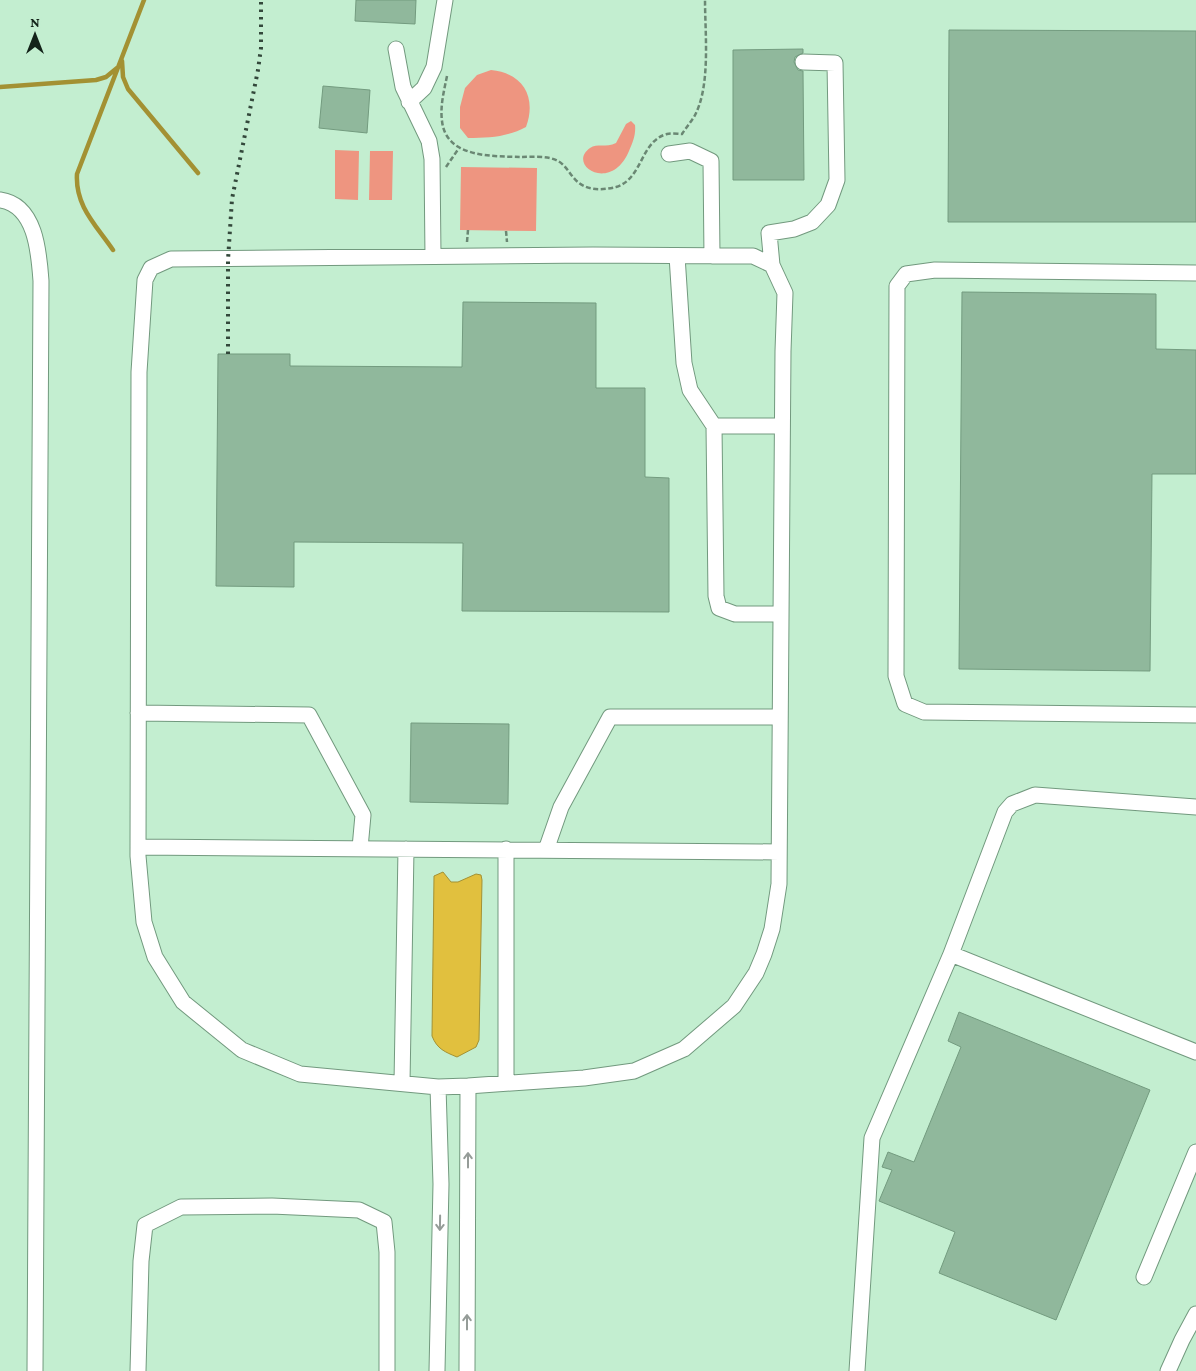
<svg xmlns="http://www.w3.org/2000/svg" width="1196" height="1371" viewBox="0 0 1196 1371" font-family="'Crimson Pro',serif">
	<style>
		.green { fill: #ee9580 }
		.water { fill: #e1c03e; stroke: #a39133 }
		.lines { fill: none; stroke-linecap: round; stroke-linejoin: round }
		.stream { stroke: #a39133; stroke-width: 4.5 }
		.building { fill: #90b89c; stroke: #739b7f }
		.minor-casing { stroke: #72997e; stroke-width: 17 }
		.path { stroke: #6a8773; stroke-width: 2.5; stroke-dasharray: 5 2.5; stroke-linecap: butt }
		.minor { stroke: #fff; stroke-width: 15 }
		.rail { stroke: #33483b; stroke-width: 4; stroke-dasharray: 2.5 5; stroke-linecap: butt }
		.oneway { stroke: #959c98 }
	</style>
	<rect width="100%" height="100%" fill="#c3eed0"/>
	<path class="green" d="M491 70C523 73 537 97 526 127 507 137 489 138 468 138L460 128V107L465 88 477 75Z
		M631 121 635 125C636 134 633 142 629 151 611 194 566 165 590 148 597 143 606 148 616 143L626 124Z
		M335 150 359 151 358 200 335 199Z
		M370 151H393L392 200H369Z
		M461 167 537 168 536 231 460 230Z"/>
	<path class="water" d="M443 872 451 882H458L476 874 481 875 482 880 479 1040 476 1047 457 1057C445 1052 437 1049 432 1036L434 876Z"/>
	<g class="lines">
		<path class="stream" d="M122 61 123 77 128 89 198 173
			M0 87 96 80 106 77 117 68
			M113 250C96 225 75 206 77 174L144 0"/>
	</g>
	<path class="building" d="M356 0H416L415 24 355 21Z
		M949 30 1196 31V222H948Z
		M803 49V53L795 57 794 62 798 70 803 71 804 180H733V50Z
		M323 86 370 90 367 133 319 128Z
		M962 292 1156 294V349L1196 350V474H1152L1150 671 959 669Z
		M463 302 596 303V388H645V477L669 478V612L462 611 463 543 294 542V587L216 586 218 354H290V366L462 367Z
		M411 723 509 724 508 804 410 802Z
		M959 1012 1150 1090 1056 1320 939 1273 955 1232 879 1201 892 1170 882 1167 888 1152 914 1162 961 1047 948 1041Z"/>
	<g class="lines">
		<g class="minor-casing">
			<path id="minor" d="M396 49 403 87 429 141 432 159 433 256
				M409 102 424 88 434 67 445 0
				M669 154 690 151 711 161 712 256
				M0 200C36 205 39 253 41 281L35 1371
				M593 255 753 256 772 265 785 293 783 351 779 884 772 929 764 954 756 973 734 1006 684 1049 634 1071 584 1078 468 1086 438 1087 300 1074 242 1050 183 1002 155 957 144 922 138 856 139 372 145 280 151 268 171 259Z
				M677 256 684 363 690 390 714 426 716 596 719 608 735 614H781
				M772 265 769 233 794 229 812 222 828 205 837 180 835 63 803 62
				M1196 273 935 270 906 274 897 286 896 676 905 704 924 712 1196 715
				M714 426H782
				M138 713 309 715 363 815 360 848
				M138 847 779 852
				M506 849V1083
				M546 850 561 807 610 717H780
				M951 954 1005 812 1012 804 1035 795 1196 807
				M402 1083 406 849
				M1144 1277 1196 1152
				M138 1371 141 1261 145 1225 181 1207 272 1206 359 1210 384 1222 387 1252V1371
				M437 1371 441 1184 438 1087
				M467 1371 468 1086
				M857 1371 872 1138 951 954 1196 1052
				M1168 1371 1182 1340 1196 1314"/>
		</g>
		<path class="path" d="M447 76C444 91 440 106 442 121 446 158 492 156 520 157 532 157 547 155 558 161 567 166 571 177 579 183 589 191 604 190 616 187 643 179 640 141 667 134 672 133 678 134 682 134 686 128 690 123 694 117 711 87 705 34 705 0
			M446 167 459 148
			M506 231 507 242
			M467 242 468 230"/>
		<use href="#minor" class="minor"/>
		<path class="rail" d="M228 354V260L232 199 258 70 261 48V0"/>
	</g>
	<defs><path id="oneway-shaft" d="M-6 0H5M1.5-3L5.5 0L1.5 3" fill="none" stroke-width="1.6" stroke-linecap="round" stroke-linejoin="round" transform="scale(1.25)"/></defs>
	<g class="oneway">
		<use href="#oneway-shaft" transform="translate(468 1160) rotate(-90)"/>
		<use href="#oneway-shaft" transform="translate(440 1223) rotate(91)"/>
		<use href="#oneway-shaft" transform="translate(467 1322) rotate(-90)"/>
	</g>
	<g transform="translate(35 35)" stroke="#c3eed0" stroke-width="4" paint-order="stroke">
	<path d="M0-4L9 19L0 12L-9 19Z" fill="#132319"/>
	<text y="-8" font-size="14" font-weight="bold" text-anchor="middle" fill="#132319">N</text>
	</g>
</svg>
